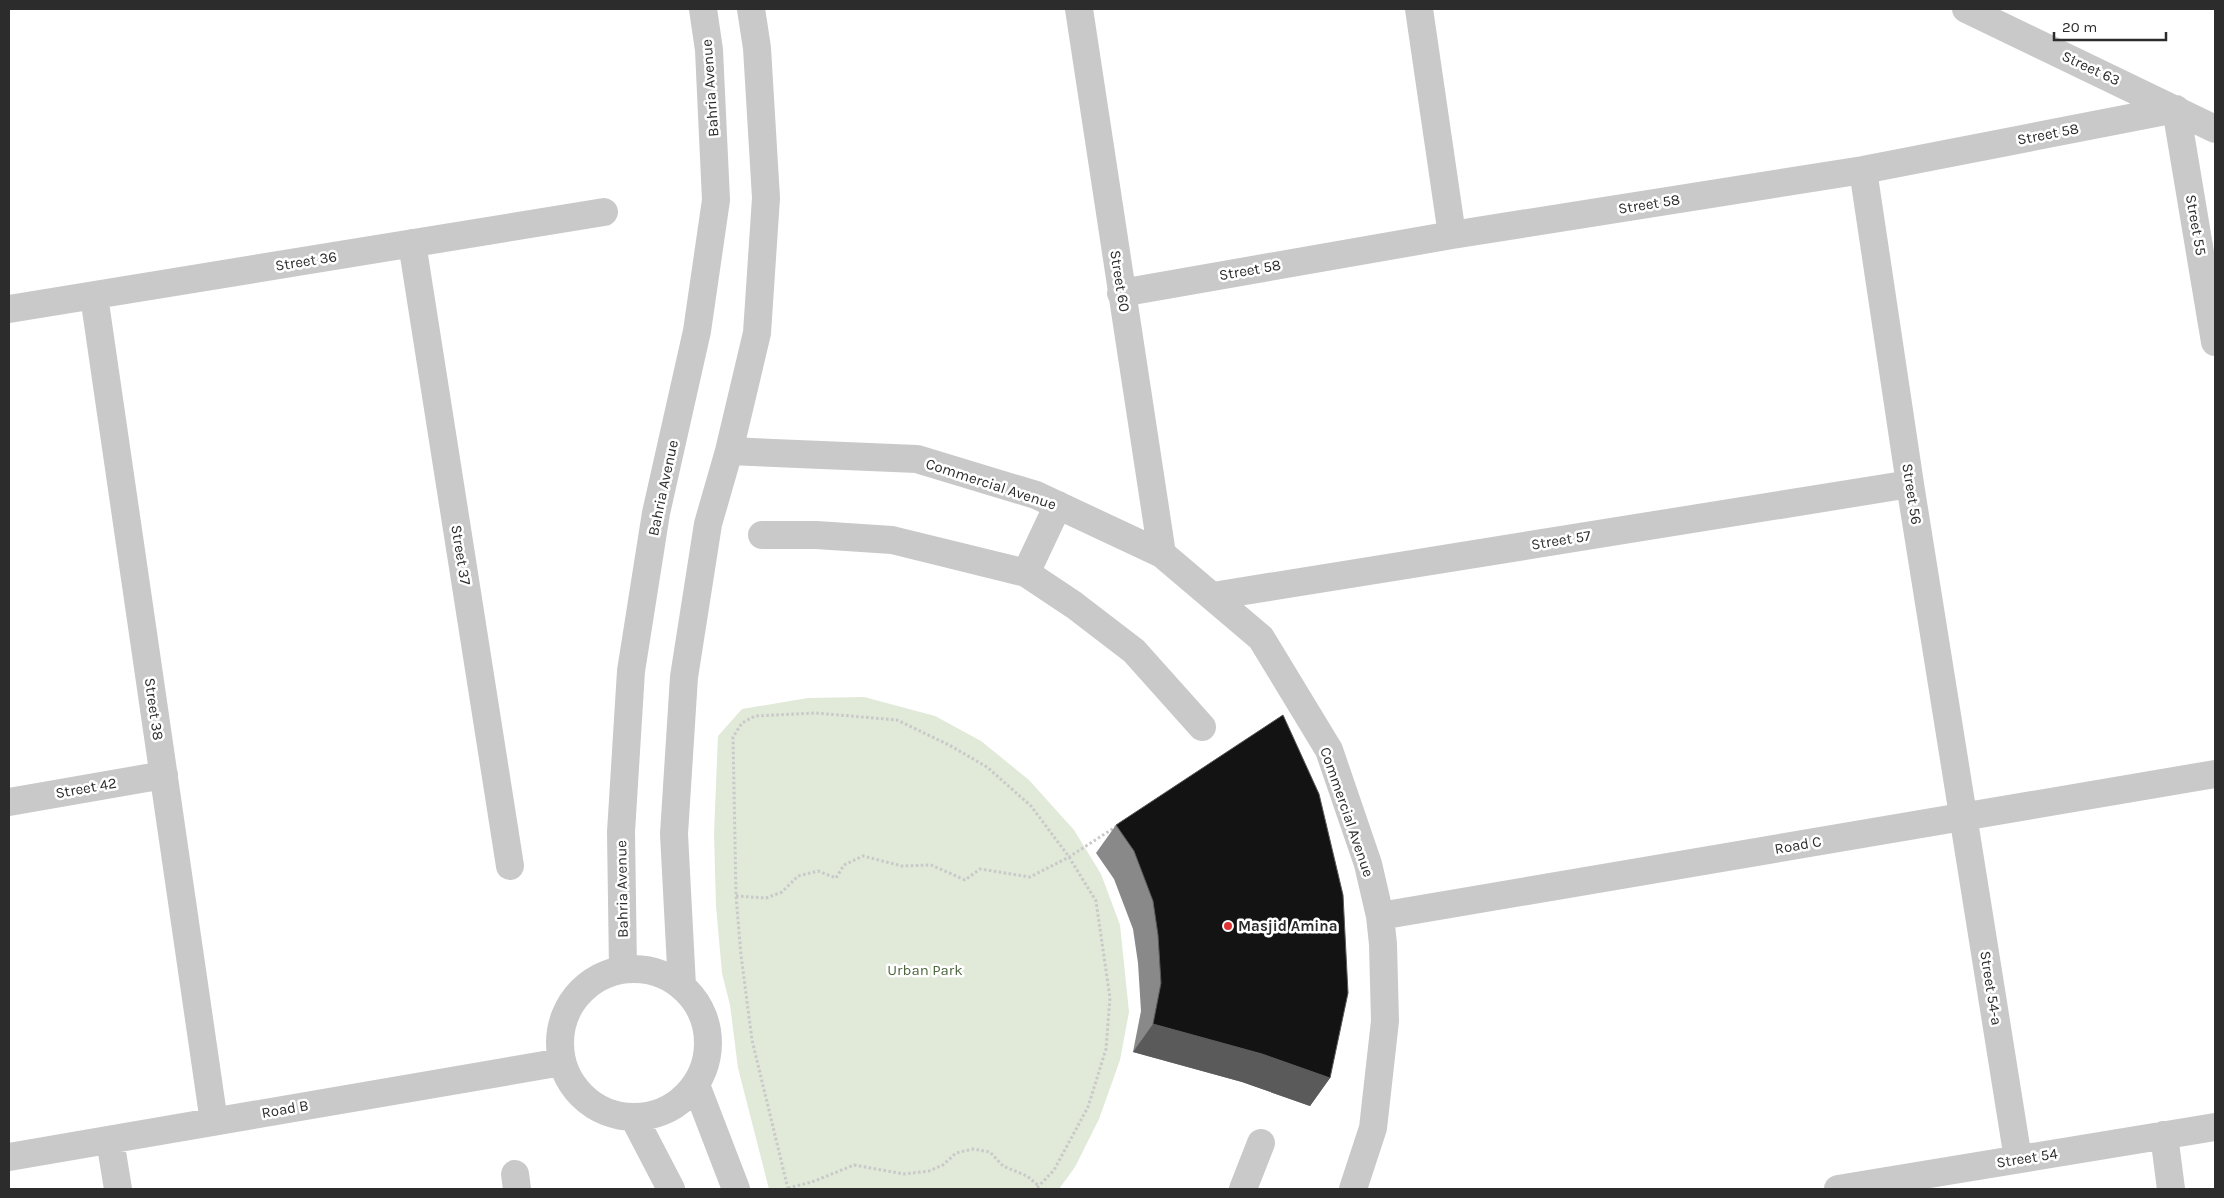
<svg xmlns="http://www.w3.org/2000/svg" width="2224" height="1198" viewBox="0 0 2224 1198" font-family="Karla,sans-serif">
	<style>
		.green { fill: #e1e9d9 }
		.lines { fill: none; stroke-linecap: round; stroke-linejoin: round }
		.path { stroke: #c9c9c9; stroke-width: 3; stroke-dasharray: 2.5 2.5; stroke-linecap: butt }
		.minor { stroke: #c9c9c9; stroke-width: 28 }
		.wall { fill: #898989 }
		.shaded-wall { fill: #5a5a5a }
		.building { fill: #131313; stroke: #5a5a5a }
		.poi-dot { fill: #de3333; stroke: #fff; stroke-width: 2 }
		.labels { text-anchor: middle; stroke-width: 5; stroke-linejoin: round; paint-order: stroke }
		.street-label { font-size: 15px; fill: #2c2c2c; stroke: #fff }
		.poi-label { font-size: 15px; font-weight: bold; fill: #2c2c2c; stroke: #fff; text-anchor: start }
		.park-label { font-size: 15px; fill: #4c653b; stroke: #fff }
	</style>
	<rect width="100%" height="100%" fill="#fff"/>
	<path class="green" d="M864 697 935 716 981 741 1029 780 1074 830 1101 874 1120 925 1129 1012 1120 1060 1099 1119 1075 1167 1059 1189H769L738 1068 730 1005 722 973 716 906 714 834 718 736 742 709 808 698Z"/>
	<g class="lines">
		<path class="path" d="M736 896 766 898 782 892 798 876 818 871 836 878 844 865 863 856 902 866 931 865 965 880 980 869 1030 877 1069 857 1117 826
			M788 1188 812 1182 854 1165 904 1174 929 1171 943 1165 956 1153 973 1149 990 1152 1003 1166 1027 1176 1039 1186
			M788 1189 752 1040 741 955 736 896 733 737 742 723 755 716 816 713 897 720 949 745 987 767 1031 806 1069 857 1096 901 1110 998 1106 1049 1088 1107 1054 1170 1036 1189"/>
		<path class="minor" d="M1079 9 1162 554
			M1419 9 1452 235
			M1966 9 2215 129
			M1863 170 1910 484 2018 1159
			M412 243 510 866
			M1121 293 1452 235 1863 170 2176 109 2215 342
			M94 296 214 1122
			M9 309 604 212
			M729 451 917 459 1036 495 1162 554 1261 638 1329 750 1368 864 1380 916 1383 944 1385 1021 1373 1128 1353 1189
			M762 535H816L892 540 1026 573 1074 605 1134 651 1202 727
			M1026 573 1058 505
			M1213 596 1910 484
			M9 802 164 775
			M1380 916 2215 774
			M560 1043a74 74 0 1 1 148 0a74 74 0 1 1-148 0Z
			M623 969 621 832 631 671 656 513 697 331 716 200 709 50 703 9
			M682 986 674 834 684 677 708 524 729 451 757 333 766 198 757 48 751 9
			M696 1085 736 1189
			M634 1118 671 1189
			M2164 1135 2171 1189
			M110 1140 118 1189
			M9 1157 562 1062
			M515 1174 517 1189
			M1243 1189 1261 1143
			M1838 1189 2215 1127"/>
	</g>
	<path class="wall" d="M1116 825 1330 1078 1310 1106 1242 1082 1133 1052 1141 1011 1138 963 1133 929 1114 879 1096 853Z"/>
	<path class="shaded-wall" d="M1153 1024 1262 1054 1330 1078 1310 1106 1242 1082 1133 1052Z"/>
	<path class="building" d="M1283 715 1319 794 1343 895 1348 993 1330 1078 1262 1054 1153 1024 1161 983 1158 935 1153 901 1134 851 1116 825Z"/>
	<circle class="poi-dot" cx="1228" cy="926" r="5"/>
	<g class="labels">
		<g class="street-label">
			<text transform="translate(2091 68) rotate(25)" y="5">Street 63</text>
			<text transform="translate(710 88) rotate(-94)" y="5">Bahria Avenue</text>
			<text transform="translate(2048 134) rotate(-11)" y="5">Street 58</text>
			<text transform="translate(1649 204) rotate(-9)" y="5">Street 58</text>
			<text transform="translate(2196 225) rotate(80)" y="5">Street 55</text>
			<text transform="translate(306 261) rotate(-9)" y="5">Street 36</text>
			<text transform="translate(1250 270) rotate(-10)" y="5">Street 58</text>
			<text transform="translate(1120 281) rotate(81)" y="5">Street 60</text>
			<text transform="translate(991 484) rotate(18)" y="5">Commercial Avenue</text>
			<text transform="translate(663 488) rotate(-78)" y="5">Bahria Avenue</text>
			<text transform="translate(1912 494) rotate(81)" y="5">Street 56</text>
			<text transform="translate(1561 540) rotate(-9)" y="5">Street 57</text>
			<text transform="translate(461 555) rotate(81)" y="5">Street 37</text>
			<text transform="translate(154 709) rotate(82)" y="5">Street 38</text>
			<text transform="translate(86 788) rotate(-10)" y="5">Street 42</text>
			<text transform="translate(1347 812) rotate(71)" y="5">Commercial Avenue</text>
			<text transform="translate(1798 845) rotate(-10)" y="5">Road C</text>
			<text transform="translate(622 889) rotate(-91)" y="5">Bahria Avenue</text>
			<text transform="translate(1991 988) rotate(81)" y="5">Street 54-a</text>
			<text transform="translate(285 1109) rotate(-10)" y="5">Road B</text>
			<text transform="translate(2027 1158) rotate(-9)" y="5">Street 54</text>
		</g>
		<g class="poi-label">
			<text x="1238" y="931">Masjid Amina</text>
		</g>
		<g class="park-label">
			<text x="925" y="975">Urban Park</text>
		</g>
	</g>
	<rect width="2224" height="1198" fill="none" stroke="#2c2c2c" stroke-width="20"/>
	<path d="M2054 32v8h112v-8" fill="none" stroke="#2c2c2c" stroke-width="2.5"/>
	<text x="2062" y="32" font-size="15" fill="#2c2c2c" stroke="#ffffff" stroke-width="4" paint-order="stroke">20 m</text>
</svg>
